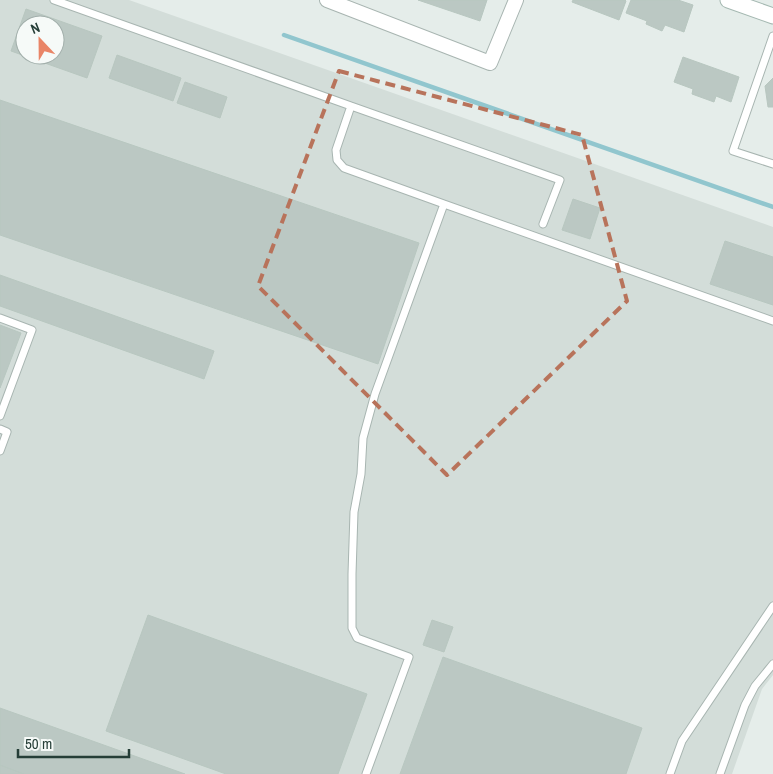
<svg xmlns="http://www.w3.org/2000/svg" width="773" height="774" viewBox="0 0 773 774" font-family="'Archivo Narrow',sans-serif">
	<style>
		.built { fill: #d3ddd9; fill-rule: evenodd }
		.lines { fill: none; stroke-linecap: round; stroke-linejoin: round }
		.stream { stroke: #91c6ce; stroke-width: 4.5 }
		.building { fill: #bbc8c3; stroke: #b8c7c0; fill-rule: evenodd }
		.service-casing { stroke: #a8b5b1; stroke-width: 9 }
		.minor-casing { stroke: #a8b5b1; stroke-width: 16 }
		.secondary-casing { stroke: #a4b8b1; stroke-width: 17 }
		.service { stroke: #fff; stroke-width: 7 }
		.minor { stroke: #fff; stroke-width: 14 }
		.secondary { stroke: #fff; stroke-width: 15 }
		.marked { fill: none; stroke: #b8735b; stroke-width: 4; stroke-dasharray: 10 6; stroke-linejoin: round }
	</style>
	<rect width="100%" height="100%" fill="#e5edea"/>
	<path class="built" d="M0 0H129L773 227V675L762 689 732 774H0ZM25 25H55V55H25Z"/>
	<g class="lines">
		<path class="stream" d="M284 35 773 207"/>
	</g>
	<path class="building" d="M418 0H487L480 21Z
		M573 0H625L626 1 619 20 572 2Z
		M631 0H678L693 5 684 32 665 25 662 31 646 24 647 21 626 13Z
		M26 9 102 36 87 78 11 51ZM25 25H55V55H25Z
		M117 55 181 78 173 101 109 78Z
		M683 57 739 77 731 102 716 96 714 102 692 94 693 89 674 82Z
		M773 78V107H768L765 86Z
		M185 82 227 97 220 118 177 103Z
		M0 100 419 243 378 364 0 235Z
		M573 199 600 208 590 239 562 230Z
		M725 241 773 257V305L710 284Z
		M0 275 214 351 204 379 0 306Z
		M0 325 21 333 0 388Z
		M148 615 367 694 338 774H226L106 731Z
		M432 620 453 627 444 652 423 645Z
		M443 657 642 728 626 774H400Z
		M0 708 185 774H24L0 765Z
		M0 765 24 774H0Z"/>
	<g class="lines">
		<g class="service-casing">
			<path id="service" d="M54 0 351 106
				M773 36 733 151 773 164
				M444 204 773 321
				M0 318 32 330 0 416
				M0 429 7 432 0 451
				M366 774 409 657 357 638 352 628V574L354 512 361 474 363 438 375 394 444 204 344 168 337 160 336 150 351 106 560 180 543 224
				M670 774 682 741 773 606
				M720 774 745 705 755 686 773 664"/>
		</g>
		<g class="minor-casing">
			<path id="minor" d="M327 0 490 63 516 0"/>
		</g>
		<g class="secondary-casing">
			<path id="secondary" d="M728 0 773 16"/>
		</g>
		<use href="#service" class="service"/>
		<use href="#minor" class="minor"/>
		<use href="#secondary" class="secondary"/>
	</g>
	<path class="marked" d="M339 71 582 135 627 301 447 475 258 286Z"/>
	<g transform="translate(40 40) rotate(338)"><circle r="24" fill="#f6faf8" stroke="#a2afab"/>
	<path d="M0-4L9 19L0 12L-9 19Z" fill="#e98567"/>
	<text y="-8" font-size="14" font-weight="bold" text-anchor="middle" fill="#253e37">N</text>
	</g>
	<path d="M18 749v8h111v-8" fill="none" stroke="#253e37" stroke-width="2.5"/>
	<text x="25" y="749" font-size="15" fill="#253e37" stroke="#f6faf8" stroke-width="4" paint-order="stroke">50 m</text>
</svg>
